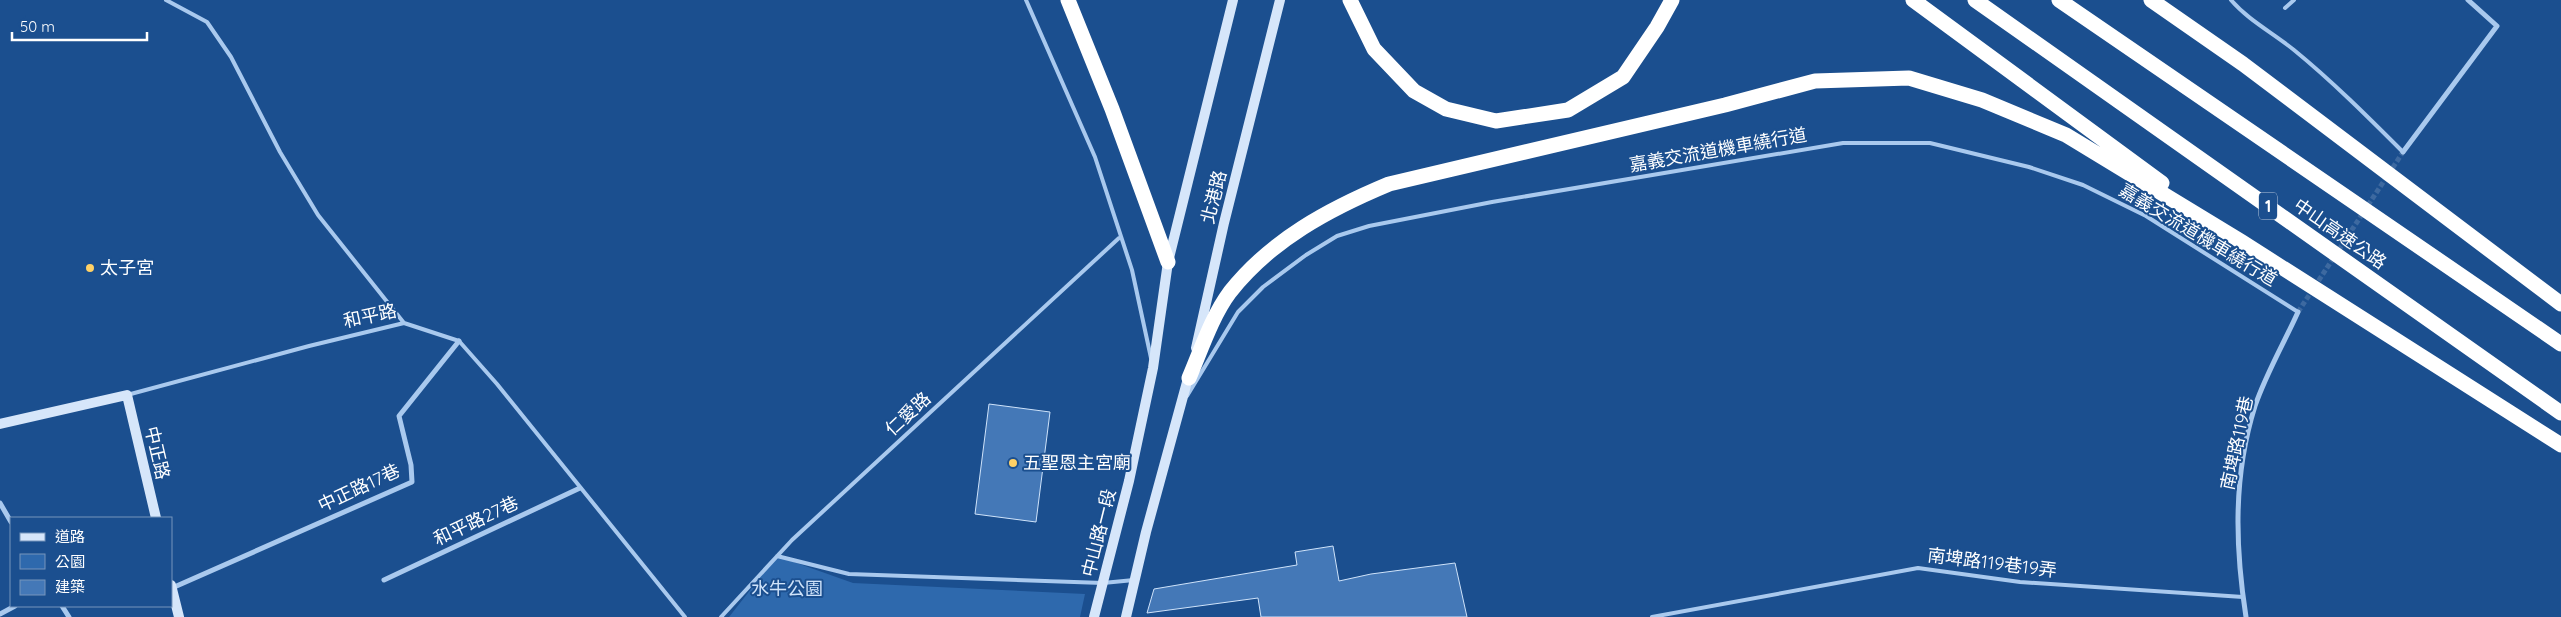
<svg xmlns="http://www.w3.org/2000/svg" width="2561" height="617" viewBox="0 0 2561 617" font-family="Quicksand,'Noto Sans TC',sans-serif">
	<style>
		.green { fill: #2e69ad }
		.building { fill: #4478b7; stroke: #cfe3fa }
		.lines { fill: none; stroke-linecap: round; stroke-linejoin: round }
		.street-tunnel { stroke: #3d69a0; stroke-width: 5; stroke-dasharray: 5 2.5; stroke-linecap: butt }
		.lane { stroke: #a9c9ee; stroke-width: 4 }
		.street { stroke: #a9c9ee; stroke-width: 5 }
		.secondary { stroke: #d6e6fa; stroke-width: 10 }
		.highway { stroke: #fff; stroke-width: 15 }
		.poi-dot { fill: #ffd166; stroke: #1b4f8f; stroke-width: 2 }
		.labels { text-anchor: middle; stroke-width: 4; stroke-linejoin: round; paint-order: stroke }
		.shield { fill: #1b4f8f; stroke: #bbcadd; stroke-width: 1 }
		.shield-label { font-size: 16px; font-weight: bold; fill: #fff }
		.street-label { font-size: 18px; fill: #fff; stroke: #1b4f8f }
		.poi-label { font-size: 18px; fill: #fff; stroke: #1b4f8f; text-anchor: start }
		.park-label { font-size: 18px; fill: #cfe3fa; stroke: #1b4f8f }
	</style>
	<rect width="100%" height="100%" fill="#1b4f8f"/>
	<path class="green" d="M777 556 853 583 1085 594 1080 617H729Z"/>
	<path class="building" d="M989 404 1050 412 1036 522 975 514Z
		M1333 546 1339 581 1371 574 1455 563 1467 617H1261L1258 598 1147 613 1154 589 1297 565 1295 552Z"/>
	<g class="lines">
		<path class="street-tunnel" d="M2298 312 2403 152"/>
		<path class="lane" d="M166 0 207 22 231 57 280 152 318 215 404 323
			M1026 0 1095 157 1132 270 1151 358
			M2231 0C2248 20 2273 33 2294 50 2332 81 2368 117 2403 152
			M2285 8 2294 0
			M127 395 309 346 404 323 459 341 497 384 685 617
			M1187 396 1238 312 1263 287 1306 255 1337 236 1369 226 1492 202 1843 143H1930L2029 167 2083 185 2146 216 2298 312
			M777 556 849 574 1103 583 1134 580
			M721 617 792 540 1119 238
			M1652 617 1918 568 2020 582 2243 597"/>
		<path class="street" d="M2403 152 2497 26 2468 0
			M0 503 11 522
			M384 580 580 488
			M172 588 412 482 411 465 399 416 459 341
			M62 606 69 617
			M0 614 15 606
			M2246 617C2235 546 2233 476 2255 406 2266 374 2284 343 2298 312"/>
		<path class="secondary" d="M1196 348 1224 223 1280 0
			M0 424 127 395 156 518
			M171 585 179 617
			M1094 617 1129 481 1153 368 1168 262 1233 0
			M1126 617 1146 532 1190 371"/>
		<path class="highway" d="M1068 0 1112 109 1168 262
			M1350 0 1374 49 1414 91 1446 109 1496 121 1568 110 1623 77 1657 27 1672 0
			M1913 0 2162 183
			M1975 0 2561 413
			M2059 0 2561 344
			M2151 0 2243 64 2561 304
			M1189 378C1201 350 1212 316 1230 292 1271 240 1329 209 1389 184L1725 105 1815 81 1909 78 1982 100 2066 135 2242 242 2561 445"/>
	</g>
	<g class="poi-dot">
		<circle cx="90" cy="268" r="5"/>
		<circle cx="1013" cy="463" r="5"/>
	</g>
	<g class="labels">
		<rect class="shield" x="2259" y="192.5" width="18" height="27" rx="4"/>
		<g class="shield-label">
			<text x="2268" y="212">1</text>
		</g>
		<g class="street-label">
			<text transform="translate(1718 150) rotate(-10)" y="6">嘉義交流道機車繞行道</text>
			<text transform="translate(1214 197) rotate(-76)" y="6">北港路</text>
			<text transform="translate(2340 234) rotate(35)" y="6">中山高速公路</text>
			<text transform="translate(2198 235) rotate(31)" y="6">嘉義交流道機車繞行道</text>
			<text transform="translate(370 316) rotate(-12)" y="6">和平路</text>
			<text transform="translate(908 414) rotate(-43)" y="6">仁愛路</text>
			<text transform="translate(2237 443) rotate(-78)" y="6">南埤路119巷</text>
			<text transform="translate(157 453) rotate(77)" y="6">中正路</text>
			<text transform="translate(359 488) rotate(-25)" y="6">中正路17巷</text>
			<text transform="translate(476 521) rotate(-25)" y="6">和平路27巷</text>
			<text transform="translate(1099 533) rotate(-76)" y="6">中山路一段</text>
			<text transform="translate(1992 563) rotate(7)" y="6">南埤路119巷19弄</text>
		</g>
		<g class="poi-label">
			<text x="100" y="274">太子宮</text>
			<text x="1023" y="469">五聖恩主宮廟</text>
		</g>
		<g class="park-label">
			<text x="787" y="595">水牛公園</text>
		</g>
	</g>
	<rect x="10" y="517" width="162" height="90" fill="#1b4f8f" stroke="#7695bc"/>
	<rect x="20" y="533" width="25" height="8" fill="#d6e6fa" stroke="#7695bc"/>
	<text x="55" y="542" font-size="15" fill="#ffffff">道路</text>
	<rect x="20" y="554" width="25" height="15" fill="#2e69ad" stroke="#7695bc"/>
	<text x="55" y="567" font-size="15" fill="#ffffff">公園</text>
	<rect x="20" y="580" width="25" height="15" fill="#4478b7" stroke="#7695bc"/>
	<text x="55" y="592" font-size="15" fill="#ffffff">建築</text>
	<path d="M12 32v8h135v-8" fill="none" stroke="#ffffff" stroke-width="2.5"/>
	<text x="20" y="32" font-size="15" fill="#ffffff" stroke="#1b4f8f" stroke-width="4" paint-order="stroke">50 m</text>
</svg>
